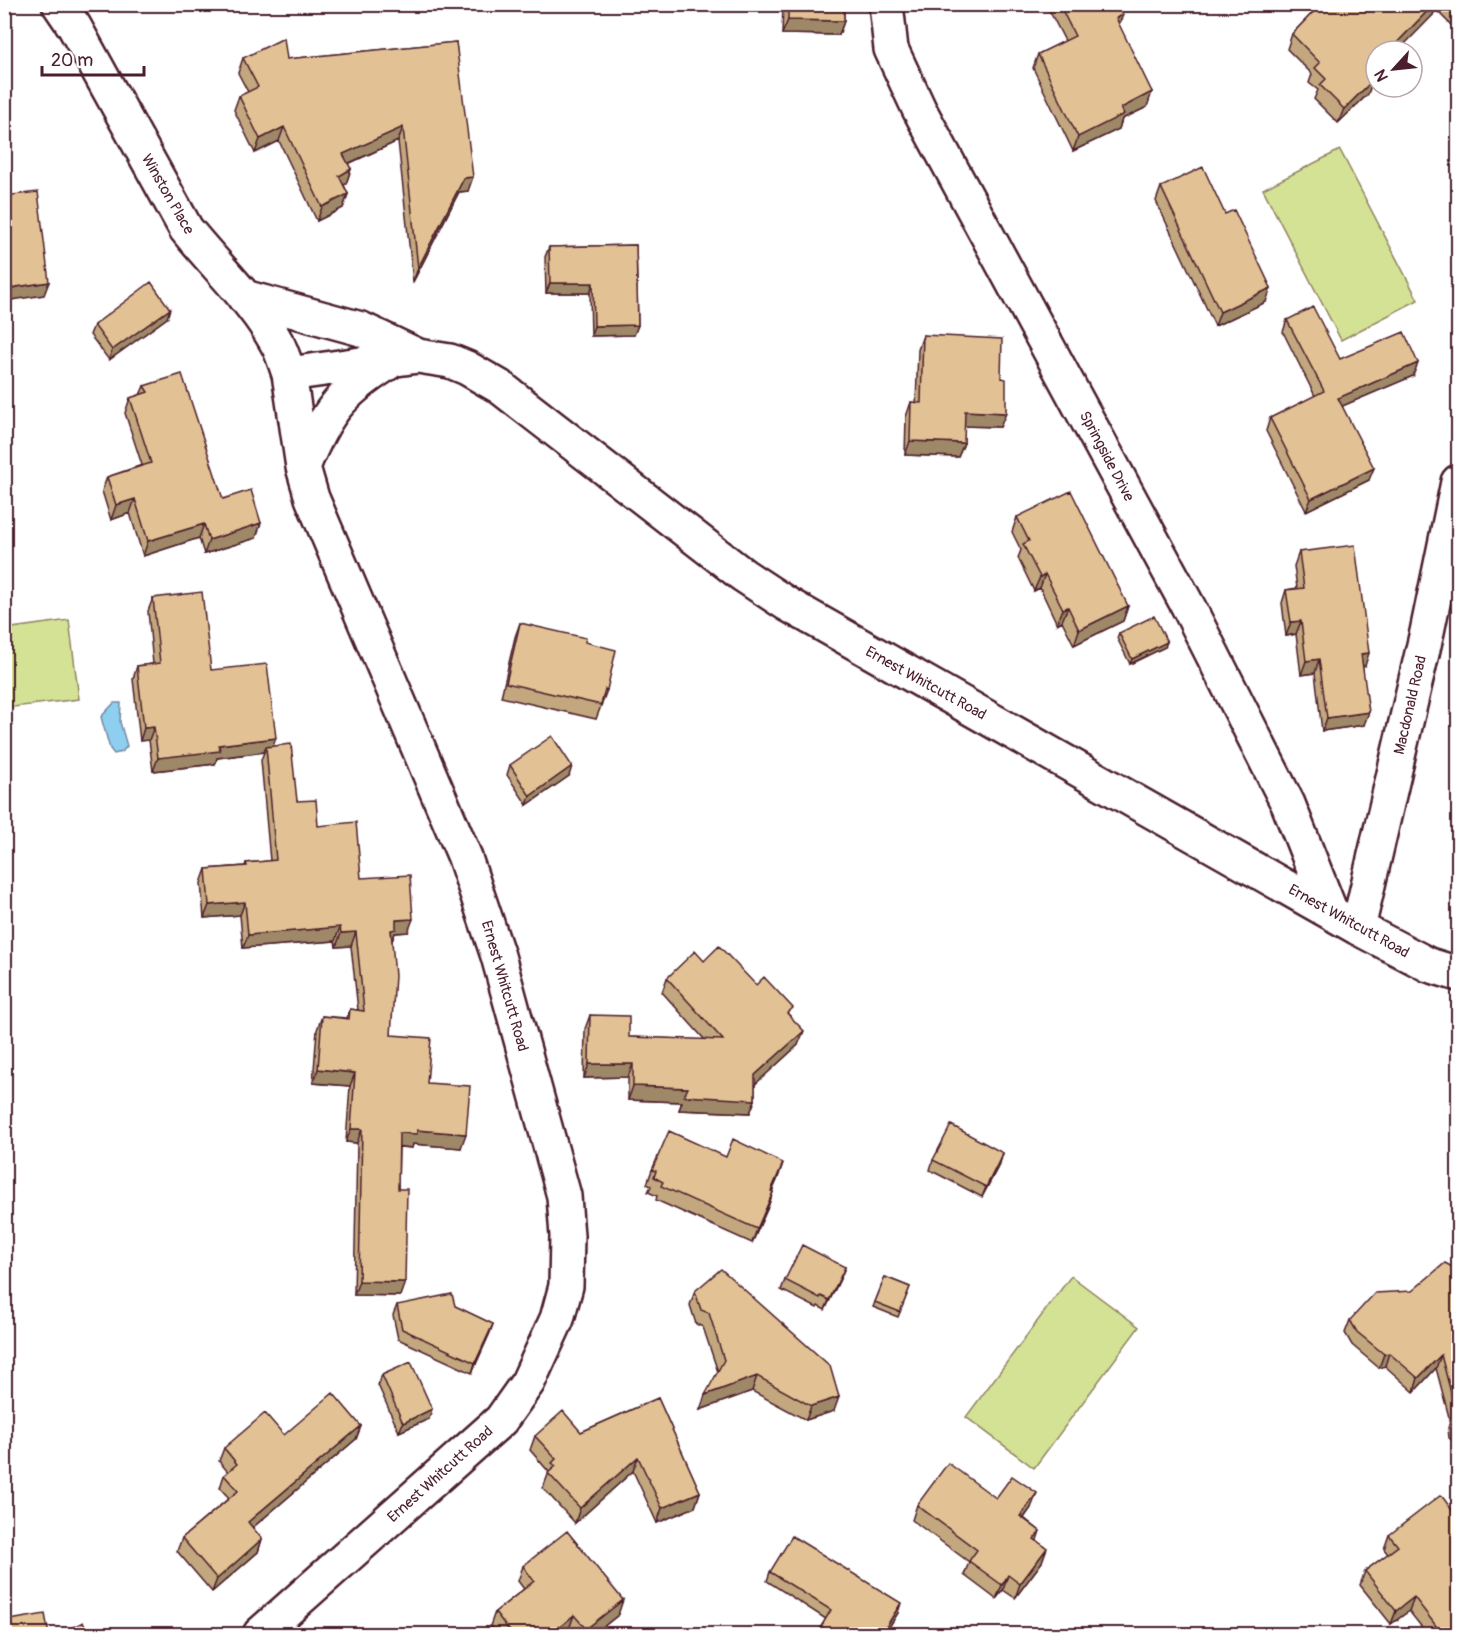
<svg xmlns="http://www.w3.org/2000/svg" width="1463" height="1639" viewBox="0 0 1463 1639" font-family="Pangolin,sans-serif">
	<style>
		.green { fill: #d4e295; stroke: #8f8060; stroke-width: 1.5 }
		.water { fill: #8ecff0; stroke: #7389a1; stroke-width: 1.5 }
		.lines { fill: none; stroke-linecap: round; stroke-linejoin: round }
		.street-casing { stroke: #4a1f2b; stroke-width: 38 }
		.street { stroke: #fff; stroke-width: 33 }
		.wall { fill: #c2a77f; stroke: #4a1f2b; stroke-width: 1.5 }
		.shaded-wall { fill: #9e8868; stroke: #4a1f2b; stroke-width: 1.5 }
		.building { fill: #e2c294; stroke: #4a1f2b; stroke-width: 1.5 }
		.labels { text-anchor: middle; stroke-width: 4.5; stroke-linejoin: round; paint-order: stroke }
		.street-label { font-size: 15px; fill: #4a1f2b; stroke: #fff }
	</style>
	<rect width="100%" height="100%" fill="#fff"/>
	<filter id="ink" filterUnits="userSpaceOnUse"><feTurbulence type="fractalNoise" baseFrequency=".0167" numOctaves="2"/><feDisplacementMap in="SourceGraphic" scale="12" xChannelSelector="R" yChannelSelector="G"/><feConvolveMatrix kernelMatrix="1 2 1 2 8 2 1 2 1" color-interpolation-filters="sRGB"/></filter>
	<g filter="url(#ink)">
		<path class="green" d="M1340 150 1418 300 1341 340 1263 189Z
			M69 620 79 699 5 708V629Z
			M1071 1276 1139 1327 1034 1468 966 1417Z"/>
		<path class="water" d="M114 703H121L120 722 127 746 122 752 114 754 110 749 101 717Z"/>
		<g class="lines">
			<g class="street-casing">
				<path id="street" d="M59 4 74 26 186 229C217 268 256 303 279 347 283 356 286 365 289 374
					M886 4 891 49 919 109 1188 606 1288 804 1330 910
					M244 297 361 329 418 356
					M303 467C325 414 339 394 388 363
					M1358 928 1427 632 1458 482
					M260 1634 501 1420 528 1382 557 1319 566 1286 567 1236 564 1196 498 956 464 855 312 498 303 467 289 374 418 356 450 361 467 368 500 387 743 575 787 604 1358 928 1429 965 1458 974"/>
			</g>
			<use href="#street" class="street"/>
		</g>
		<path class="wall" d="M783 4H844V21L839 35 782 34Z
			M1050 4H1118L1119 25 1147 107 1122 119 1119 129 1073 151 1033 68 1038 54 1065 41 1048 8Z
			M1321 4H1458V32L1435 9 1433 15 1376 51V73L1371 78 1368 94 1338 123 1314 99 1318 90 1309 83 1312 74 1287 49 1292 34Z
			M456 42 468 191 459 192 413 282 398 141 348 164 351 169 346 184 344 185 348 194 343 208 317 221 279 141 255 153 234 110 239 96 248 92 238 73 243 58 287 59Z
			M1161 187 1266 302 1215 326 1156 201Z
			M636 245 638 325 634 335 591 336 590 293H546L545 257 549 247Z
			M167 318 109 360 90 335 94 325Z
			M1287 320 1340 359 1413 376 1342 406 1369 480 1306 511 1266 431 1270 418 1315 396 1283 332Z
			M923 335 1001 378 1006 413 1000 427 964 426V443L958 457 905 455 906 417 911 402 916 403 918 350Z
			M144 386 223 499 256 538 204 554 199 538 143 556 130 513 111 520 102 491 107 477 142 465 125 413 130 398 140 395Z
			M1017 517 1128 606 1123 621 1074 645 1062 621 1057 624 1040 588 1034 591 1018 558 1021 550 1012 532Z
			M1299 552 1365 666H1363L1364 725 1322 731 1315 673 1301 675 1296 634 1286 636 1282 603 1286 590 1297 588 1294 566Z
			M153 598 273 746 297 801 318 826 361 878 408 932 395 933 392 941 391 1035 427 1083 461 1148 413 1144 412 1148 399 1147 398 1189 400 1296 354 1295 357 1143 346 1142 350 1086 313 1083 317 1030 322 1016 347 1018 350 1009 358 1010 351 946 336 947 335 941 243 948 240 915 204 918 201 883 206 869 245 866 246 863 270 861 261 760 264 752 217 758 215 764 153 771 149 740 140 741 133 679 137 666 153 664 148 611Z
			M520 623 585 642 607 690 596 719 501 697 515 637Z
			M1119 633 1165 647 1130 664 1117 638Z
			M510 765 569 776 527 805 507 775Z
			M704 961 756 985 790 1016 798 1045 755 1084V1100L750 1113 679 1110 682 1102 628 1100V1077L584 1078 585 1029 590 1015 629 1037 705 1040 662 992 667 978Z
			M1003 1153 1000 1163 982 1197 930 1170 933 1160Z
			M726 1157 778 1178 772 1192H773L768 1207 752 1243 656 1200 657 1196 648 1192 651 1186 647 1184 652 1170Z
			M845 1267 841 1277 825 1310 818 1306 817 1308 781 1290 785 1280Z
			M1458 1270V1444L1449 1438 1448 1428 1450 1421 1436 1368 1414 1392 1385 1366 1379 1368 1352 1345 1345 1333 1350 1320Z
			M885 1277 910 1287 898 1317 873 1307Z
			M695 1291 834 1411 806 1420 752 1391 700 1410 718 1372 703 1327 696 1324 690 1305Z
			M397 1305 455 1306 493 1324 472 1373 398 1339 393 1315Z
			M382 1375 429 1419 399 1432 378 1385Z
			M658 1398 700 1492 695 1507 657 1523 633 1471 575 1523 543 1488 549 1472 530 1450 535 1436 581 1432Z
			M361 1426 356 1439 252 1528 262 1539 258 1552 212 1592 177 1551 182 1538 229 1498 220 1488 224 1475 228 1472 219 1461 224 1448 284 1435Z
			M996 1498 1031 1508 1024 1518 1040 1531 1037 1540 1042 1562 1015 1598 1003 1590 996 1599 964 1575 969 1562 912 1520 917 1505Z
			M1458 1518V1635H1428L1409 1611 1391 1624 1360 1585 1365 1571 1388 1554 1384 1549 1389 1535Z
			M523 1566 618 1615 593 1635H573L569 1629 563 1635H497L490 1626 495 1612 524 1589 518 1581Z
			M770 1572 898 1613 884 1635H816L826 1619 767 1581Z"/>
		<path class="shaded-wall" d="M412 4H450L411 10Z
			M1434 4H1437L1433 15 1398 51H1389Z
			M1123 15 1117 29 1116 18Z
			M788 20 844 21 839 35 782 34Z
			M1376 64V73L1362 88 1367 74Z
			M1373 80 1368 94 1338 123 1344 109Z
			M1152 92 1147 107 1122 119 1119 129 1073 151 1078 137 1121 108Z
			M284 127 279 141 255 153 260 139Z
			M403 127 398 141 338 168 343 154Z
			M351 169 346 184 334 190 339 176Z
			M473 177 468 191 459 192 413 282 418 268 464 178Z
			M348 194 343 208 317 221 322 207Z
			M49 282 44 295 12 300 4 303V292L16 287Z
			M550 283H593L590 293H546Z
			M1271 288 1266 302 1215 326 1220 312Z
			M170 309 167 318 109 360 112 350Z
			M638 325 634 335 591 336 594 326Z
			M1418 363 1413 376 1333 410 1338 398Z
			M965 411 1006 413 1000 427 960 426Z
			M910 441 964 443 958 457 905 455Z
			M1374 468 1369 480 1306 511 1311 499Z
			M135 499 130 513 111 520 116 505Z
			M261 523 256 538 204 554 209 540Z
			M204 524 199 538 143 556 148 541Z
			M1045 574 1040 588 1034 591 1040 577Z
			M1128 606 1123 621 1074 645 1079 630Z
			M1068 607 1062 621 1057 624 1063 609Z
			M1301 621 1296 634 1286 636 1291 622Z
			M1167 642 1165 647 1130 664 1132 659Z
			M1369 653 1365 666 1356 667 1361 654Z
			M1319 659 1315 673 1301 675 1306 661Z
			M1369 712 1364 725 1322 731 1327 718Z
			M154 727 149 740 140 741 144 728Z
			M276 738 271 752 266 747 264 752 217 758 215 764 153 771 158 758 219 745Z
			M572 766 569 776 527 805 530 796Z
			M245 902 240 915 204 918 209 905Z
			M413 919 408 932 395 933 391 943V930L396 920Z
			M340 927 335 941 243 948 248 935Z
			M356 932 351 946 336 947 341 933Z
			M804 1031 798 1045 750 1089 755 1075Z
			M589 1064H633L628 1077 584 1078Z
			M318 1069 355 1073 350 1086 313 1083Z
			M633 1086 688 1088 755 1100 750 1113 679 1110 682 1102 628 1100Z
			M351 1129H362L357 1143 346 1142Z
			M417 1130 466 1134 461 1148 413 1144 412 1148 394 1146 399 1133Z
			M1003 1153 1000 1163 982 1197 986 1187Z
			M783 1163 778 1178 765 1206 771 1191Z
			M773 1192 768 1207 752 1243 757 1229Z
			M845 1267 841 1277 825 1310 829 1300Z
			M359 1281 405 1282 400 1296 354 1295Z
			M493 1324 490 1333 472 1373 475 1363Z
			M1389 1353 1385 1366 1379 1368 1384 1354Z
			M1441 1355 1436 1368 1414 1392 1418 1378Z
			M757 1376 752 1391 700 1410 705 1395Z
			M839 1397 834 1411 806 1420 811 1406Z
			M432 1409 429 1419 399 1432 403 1423Z
			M361 1426 356 1439 243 1536 248 1522Z
			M638 1457 633 1471 575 1523 580 1508Z
			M700 1492 695 1507 657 1523 662 1508Z
			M1037 1493 1031 1508 1015 1530 1020 1516Z
			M262 1539 258 1552 212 1592 217 1579Z
			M1047 1548 1042 1562 1015 1598 1020 1584Z
			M1458 1559V1568L1454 1562Z
			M1008 1575 1003 1590 996 1599 1002 1585Z
			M1414 1597 1409 1611 1391 1624 1396 1611Z
			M623 1600 618 1615 593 1635H584L586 1629Z
			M901 1603 898 1613 884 1635H881Z
			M574 1615 569 1629 563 1635H550Z
			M1458 1629V1635H1452Z"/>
		<path class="building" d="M788 4H844V21L788 20Z
			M1059 4H1118L1123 15 1116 18 1152 92 1121 108 1124 114 1078 137 1038 54 1075 36Z
			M1321 4H1434L1389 51H1376V64L1367 74 1373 80 1344 109 1320 85 1326 79 1315 68 1320 63 1292 34Z
			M1444 4H1458V19Z
			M284 38 287 59 456 42 473 177 464 178 418 268 403 127 343 154 351 169 339 176 348 194 322 207 284 127 260 139 239 96 258 87 243 58Z
			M1203 167 1225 214 1234 210 1271 288 1220 312 1161 187Z
			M38 192 49 282 16 287 4 292V196Z
			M636 245 638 325 594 326 593 283H550L549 247Z
			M151 282 170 309 112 350 94 325Z
			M1313 307 1340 359 1404 332 1418 363 1338 398 1374 468 1311 499 1270 418 1324 391 1287 320Z
			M923 335 1002 339 1001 378 1006 379V413L965 411 964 443 910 441 911 402 921 403Z
			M182 374 223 499 251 490 261 523 209 540 204 524 148 541 135 499 116 505 107 477 151 463 130 398 148 392 144 386Z
			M1071 491 1128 606 1079 630 1068 607 1063 609 1045 574 1040 577 1023 544 1029 541 1017 517Z
			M1355 545 1369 653 1361 654 1369 712 1327 718 1319 659 1306 661 1301 621 1291 622 1286 590 1304 588 1299 552Z
			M202 592 211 670 267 664 276 738 219 745 220 751 158 758 154 727 144 728 137 666 160 663 153 598Z
			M1154 616 1167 642 1132 659 1119 633Z
			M520 623 586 638 585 642 616 650 607 690 605 689 601 705 506 683Z
			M552 736 572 766 530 796 510 765Z
			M291 744 297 801 316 800 318 826 356 822 361 878 410 875 413 919 396 920V929L391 930 395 976 391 1035 431 1038 427 1083 470 1086 466 1134 417 1130V1134L399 1133 398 1189H407L405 1282 359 1281 362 1129H351L355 1073 318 1069 322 1016 349 1019 350 1009 364 1011 356 932 341 933 340 927 248 935 245 902 209 905 206 869 247 866 246 863 276 860 266 747Z
			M719 946 756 985 764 977 793 1008 787 1013 804 1031 755 1075V1100L684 1096 688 1088 633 1086V1064H589L590 1015 629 1016V1037L723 1040 667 978 695 951 704 961Z
			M951 1125 1003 1153 986 1187 933 1160Z
			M669 1131 726 1157 733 1139 783 1163 771 1191 773 1192 757 1229 661 1186 663 1182 654 1177 656 1171 652 1170Z
			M802 1245 845 1267 829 1300 821 1296 820 1298 785 1280Z
			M1445 1263 1458 1270V1427L1454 1424 1452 1415 1455 1408 1441 1355 1418 1378 1389 1353 1384 1354 1357 1332 1350 1320 1375 1293 1412 1291Z
			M721 1269 830 1366 839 1397 811 1406 757 1376 705 1395 724 1360 709 1313 701 1310 695 1291Z
			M885 1277 910 1287 900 1312 875 1302Z
			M452 1294 455 1306 493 1324 475 1363 402 1329 397 1305Z
			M411 1362 432 1409 403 1423 382 1375Z
			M333 1393 361 1426 248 1522 262 1539 217 1579 182 1538 238 1491 224 1475 237 1464 224 1448 265 1413 284 1435Z
			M658 1398 700 1492 662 1508 638 1457 580 1508 548 1473 556 1466 552 1463 556 1459 535 1436 563 1411 581 1432Z
			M948 1463 996 1498 1012 1476 1037 1493 1020 1516 1040 1531 1034 1539 1047 1548 1020 1584 1008 1575 1002 1585 969 1561 977 1550 917 1505Z
			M1441 1495 1458 1518V1559L1454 1562 1458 1568V1629L1452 1635H1443L1414 1597 1396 1611 1365 1571 1398 1546 1389 1535Z
			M567 1531 623 1600 586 1629 574 1615 550 1635H513L495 1612 534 1581 523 1566Z
			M792 1536 901 1603 881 1635H816L831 1610 770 1572Z
			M45 1614 49 1635H4V1621Z
			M83 1622 89 1635H57Z"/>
	</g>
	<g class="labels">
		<g class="street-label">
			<text transform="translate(168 194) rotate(60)" y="5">Winston Place</text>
			<text transform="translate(1107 456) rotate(62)" y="5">Springside Drive</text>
			<text transform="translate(926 683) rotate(29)" y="5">Ernest Whitcutt Road</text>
			<text transform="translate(1410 705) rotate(-77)" y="5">Macdonald Road</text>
			<text transform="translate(1349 921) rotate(29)" y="5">Ernest Whitcutt Road</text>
			<text transform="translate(505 986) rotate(74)" y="5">Ernest Whitcutt Road</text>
			<text transform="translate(440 1474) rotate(-42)" y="5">Ernest Whitcutt Road</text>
		</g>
	</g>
	<rect width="1463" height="1639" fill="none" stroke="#fff" stroke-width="24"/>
	<rect x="12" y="12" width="1439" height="1615" fill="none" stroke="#4a1f2b" stroke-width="2" filter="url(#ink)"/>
	<g transform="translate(1394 69) rotate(243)"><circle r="28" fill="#ffffff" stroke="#b7a5aa" stroke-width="1.5"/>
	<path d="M0-4.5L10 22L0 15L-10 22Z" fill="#4a1f2b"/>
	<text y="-9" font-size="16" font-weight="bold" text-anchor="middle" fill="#4a1f2b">N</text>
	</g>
	<path d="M42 66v9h102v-9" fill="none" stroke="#4a1f2b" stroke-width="3"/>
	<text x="51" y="66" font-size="18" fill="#4a1f2b" stroke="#ffffff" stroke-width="4.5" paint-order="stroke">20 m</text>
</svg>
